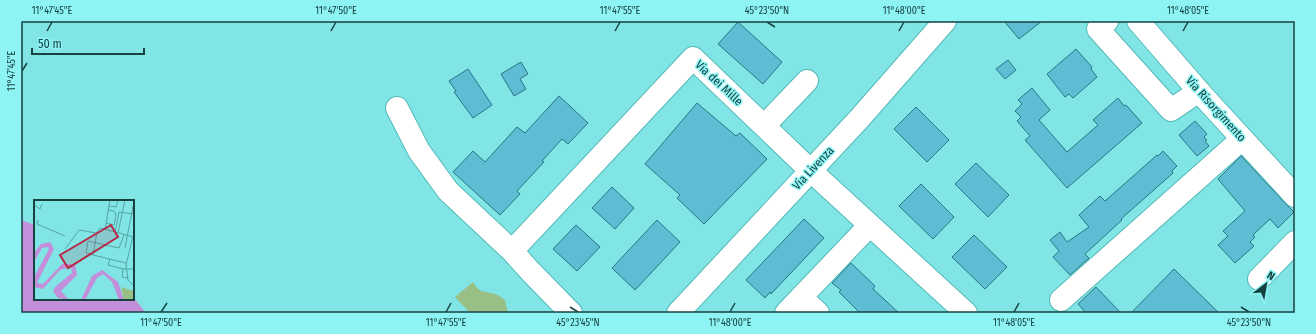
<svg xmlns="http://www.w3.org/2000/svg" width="1316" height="334" viewBox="0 0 1316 334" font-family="'Fira Sans Condensed',sans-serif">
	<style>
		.green { fill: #98bf84 }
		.water { fill: #c48fda }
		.building { fill: #5ebdd3; stroke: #2b7585 }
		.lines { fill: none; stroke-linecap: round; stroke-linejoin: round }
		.minor-casing { stroke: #53b9b9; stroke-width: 24 }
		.minor { stroke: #fff; stroke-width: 22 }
		.ticks { fill: none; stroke: #174242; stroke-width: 1.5 }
		.labels { text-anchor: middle; stroke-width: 3; stroke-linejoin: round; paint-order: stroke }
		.street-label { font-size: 12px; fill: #174242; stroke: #8ef3f3 }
		.inset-road { fill: none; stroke: #57a4a4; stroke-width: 1 }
		.view { fill: #b82744; fill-opacity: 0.15; stroke: #b82744; stroke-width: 2 }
		.inset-edge { fill: none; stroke: #174242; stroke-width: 2 }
		.neatline { fill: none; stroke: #174242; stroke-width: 1.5 }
		.ticks-label { font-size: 10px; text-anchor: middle; fill: #174242 }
	</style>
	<rect width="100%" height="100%" fill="#81e5e5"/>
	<path class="green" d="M473 282C480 295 485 290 497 295 500 296 502 298 505 300L508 313H470L455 297Z"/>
	<path class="water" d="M21 220 35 225V299H133V297L146 313H21Z"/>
	<path class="building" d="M1004 21H1042L1019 39Z
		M738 22 782 62 763 84 718 44Z
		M1076 49 1092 67 1091 69 1097 77 1073 98 1069 94 1065 97 1047 74Z
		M1008 60 1016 70 1005 79 996 69Z
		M521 62 528 74 520 79 526 89 514 96 501 74Z
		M468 69 492 105 473 118 454 92 456 91 449 81Z
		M1032 88 1050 110 1039 120 1067 152 1098 125 1093 120 1118 98 1124 106 1126 105 1142 123 1067 188 1025 140 1030 136 1017 121 1021 117 1015 111 1022 104 1018 100Z
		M559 96 588 123 568 144 562 139 542 161 544 162 517 191 520 194 500 215 453 172 473 151 485 162 517 127 525 133Z
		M697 103 736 136 740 133 767 159 704 224 677 198 680 195 645 164Z
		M916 107 949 140 927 162 894 129Z
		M1195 121 1207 134 1204 137 1207 140 1205 141 1209 146 1197 156 1179 135Z
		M1163 151 1177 166 1172 171 1173 173 1121 219 1122 220 1085 254 1089 258 1070 275 1053 257 1059 251 1050 240 1060 232 1067 242 1089 227 1079 215 1100 196 1105 201 1157 155 1158 156Z
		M1241 156 1286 204 1294 212 1278 228 1270 219 1253 235 1255 237 1250 242 1254 246 1235 263 1218 245 1228 236 1223 231 1245 211 1218 179Z
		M976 163 1009 195 988 217 955 184Z
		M921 184 954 217 933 239 899 206Z
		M612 187 634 208 615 229 592 208Z
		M804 219 824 238 771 294 770 292 765 298 746 280Z
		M657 220 680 242 635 290 612 268Z
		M576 225 600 247 577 271 553 249Z
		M974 235 1007 267 985 289 952 257Z
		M851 263 875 286 873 289 899 313H860L839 292 841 290 832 283Z
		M1174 269 1219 313H1131Z
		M1096 287 1121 313H1086L1078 304Z"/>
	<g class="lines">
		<g class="minor-casing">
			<path id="minor" d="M1107 21 1098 29 1171 110 1199 91
				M1138 21 1203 96 1295 196
				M397 108 419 151 448 191 512 251
				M764 126 807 81
				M1259 279 1295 242
				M801 297 818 313
				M1061 300 1242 139
				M571 313 530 271 512 251 693 58 811 171 966 313
				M678 313 859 119 945 21
				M786 313 870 225"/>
		</g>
		<use href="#minor" class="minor"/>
	</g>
	<path class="ticks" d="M767 22 775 27M47 31 52 22M331 31 336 22M615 31 620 22M899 31 904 22M1183 31 1188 22M22 71 27 63M570 307 578 312M1241 307 1249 312M161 312 167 303M446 312 451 303M730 312 735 303M1014 312 1019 303"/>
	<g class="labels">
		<g class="street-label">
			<text transform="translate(719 83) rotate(43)" y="4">Via dei Mille</text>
			<text transform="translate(1216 109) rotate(48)" y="4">Via Risorgimento</text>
			<text transform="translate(813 168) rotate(-47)" y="4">Via Livenza</text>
		</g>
	</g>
	<g transform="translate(34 200)">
		<rect width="100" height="100" fill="#81e5e5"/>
		<path d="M87 87 100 91V100H90Z" fill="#98bf84"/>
		<path d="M16 42 20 49 3 83 9 84 28 64H41L43 75 27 91 35 100 24 98 19 91 21 87 38 73 37 67 26 70 9 89 0 87V77L15 49 13 47 8 48 0 62V53L7 44ZM68 70 84 82 90 100H85L78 82 69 74 63 78 51 100H47L58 76Z" fill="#c48fda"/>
		<path class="inset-road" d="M0 5 6 9 8 4M75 6 82 7 84 0M4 20 3 24 31 36M72 23 80 25 82 15 80 11 74 10M71 30 76 0M63 32 59 55 92 63M81 33 85 12 100 14M84 33 91 0M99 36 92 65 94 80 100 86M91 48 99 6M31 49 45 30 62 33 66 28 100 37M59 55 52 53 54 41 85 48 90 35M76 59 74 65 89 69M94 78 88 77 89 69H100"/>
		<path class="view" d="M77 25 84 37 34 68 26 55Z"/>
		<rect width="100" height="100" class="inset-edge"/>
	</g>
	<rect width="1316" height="334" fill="none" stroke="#8ef3f3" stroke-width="44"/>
	<g transform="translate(1266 284) rotate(31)" stroke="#8ef3f3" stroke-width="3" paint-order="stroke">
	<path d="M0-3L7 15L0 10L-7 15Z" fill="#174242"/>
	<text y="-6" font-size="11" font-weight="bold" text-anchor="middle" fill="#174242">N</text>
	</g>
	<path d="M32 48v6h112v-6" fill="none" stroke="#174242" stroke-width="2"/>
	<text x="38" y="48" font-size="12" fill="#174242" stroke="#8ef3f3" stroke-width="3" paint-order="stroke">50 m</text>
	<rect x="22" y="22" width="1272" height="290" class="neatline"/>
	<g class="ticks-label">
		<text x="52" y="14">11°47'45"E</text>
		<text x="336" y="14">11°47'50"E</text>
		<text x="620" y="14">11°47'55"E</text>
		<text x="767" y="14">45°23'50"N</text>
		<text x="904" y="14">11°48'00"E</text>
		<text x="1188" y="14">11°48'05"E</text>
		<text transform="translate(11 71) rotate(-90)" y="4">11°47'45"E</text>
		<text x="161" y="326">11°47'50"E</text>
		<text x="446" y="326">11°47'55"E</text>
		<text x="578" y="326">45°23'45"N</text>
		<text x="730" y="326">11°48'00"E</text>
		<text x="1014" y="326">11°48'05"E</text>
		<text x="1249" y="326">45°23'50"N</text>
	</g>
</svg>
